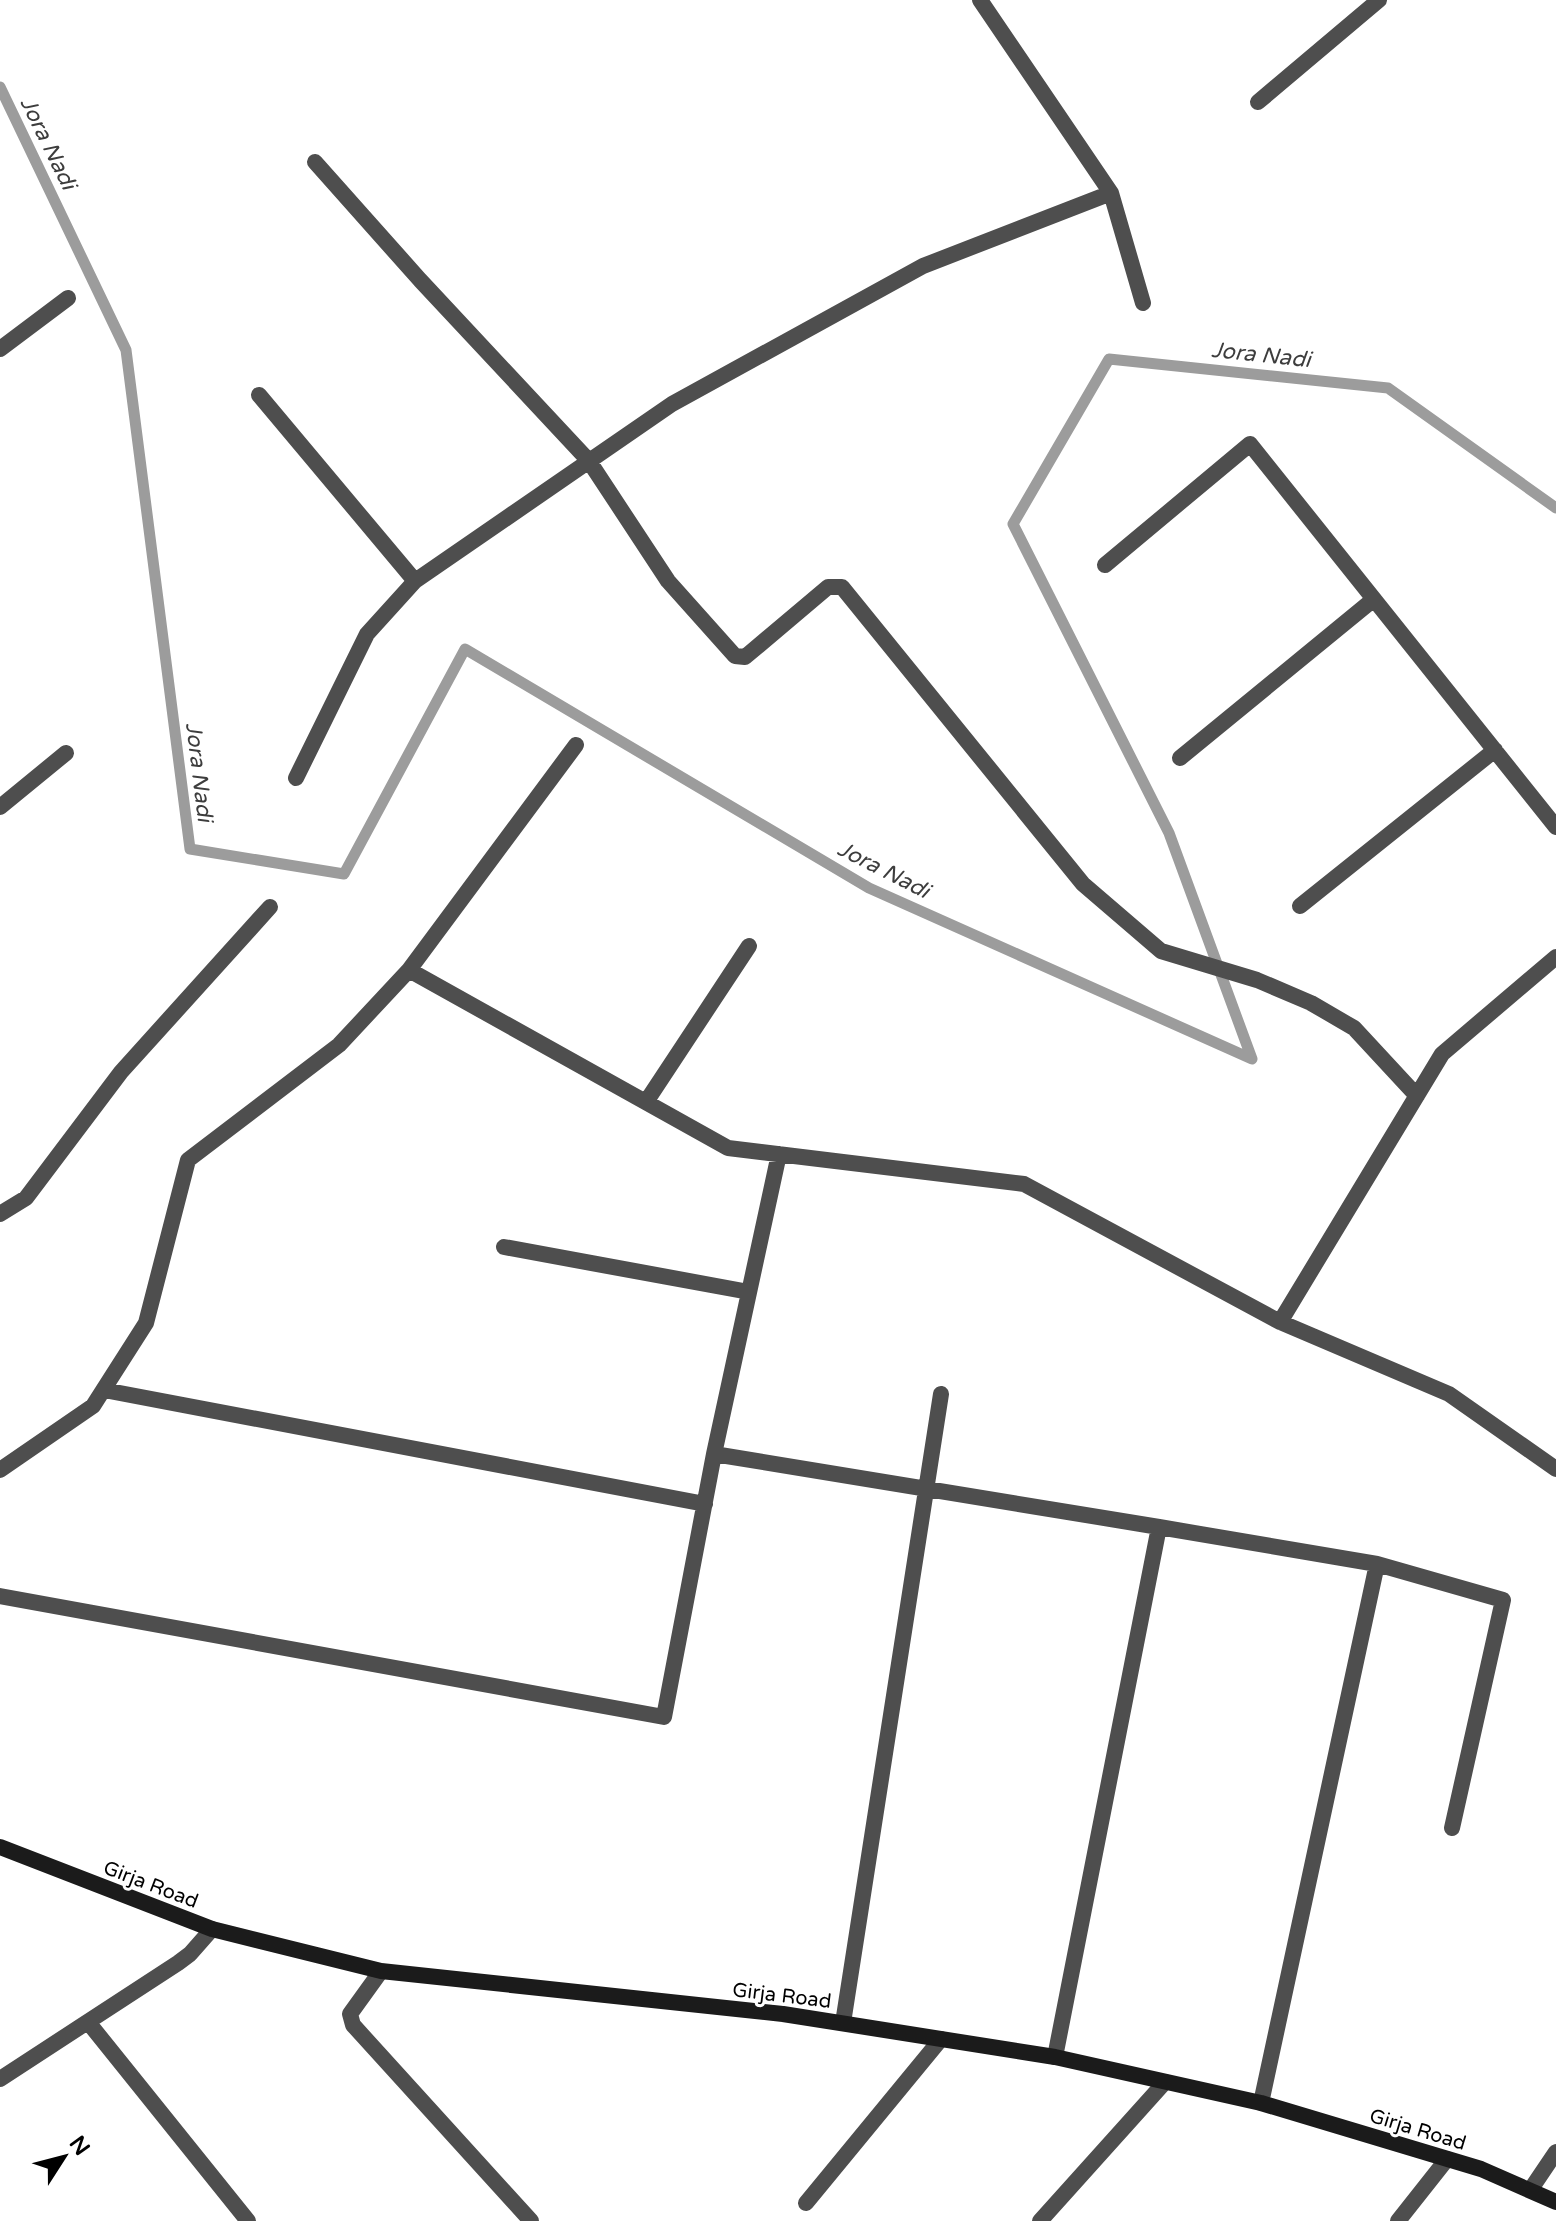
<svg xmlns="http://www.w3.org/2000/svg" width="1556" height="2221" viewBox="0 0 1556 2221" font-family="'Varela Round',sans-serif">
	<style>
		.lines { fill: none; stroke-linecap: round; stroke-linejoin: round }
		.stream { stroke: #9c9c9c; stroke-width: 11 }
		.street { stroke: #4e4e4e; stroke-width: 16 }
		.secondary { stroke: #1b1b1b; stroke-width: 16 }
		.labels { text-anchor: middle; stroke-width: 6; stroke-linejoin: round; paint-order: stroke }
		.street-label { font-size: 20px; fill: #000; stroke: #fff }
		.water-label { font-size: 22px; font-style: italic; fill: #3d3d3d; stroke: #fff }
	</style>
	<rect width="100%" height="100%" fill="#fff"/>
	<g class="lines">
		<path class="stream" d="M0 87 126 350 190 849 344 874 465 649 869 888 1252 1059 1169 833 1013 524 1109 359 1388 388 1556 508"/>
		<path class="street" d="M980 0 1111 193 1143 303
			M1258 102 1379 0
			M315 162 420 280 589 461 668 581 735 656 745 657 828 587H842L1083 884 1161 951 1257 980 1311 1003 1354 1028 1417 1096
			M0 349 68 298
			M259 395 415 581
			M1105 565 1250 444 1556 827
			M1180 758 1374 599
			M296 778 367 634 415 581 672 404 923 266 1111 193
			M0 807 66 753
			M1300 906 1495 750
			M409 970 728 1148 1024 1184 1280 1322 1449 1394 1556 1469
			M646 1102 749 946
			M0 1214 26 1198 121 1072 270 907
			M504 1247 749 1292
			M1280 1322 1442 1054 1556 957
			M104 1390 705 1504
			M714 1454 1159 1527 1055 2057
			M0 1470 93 1406 146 1323 188 1160 339 1045 409 970 576 745
			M1159 1527 1377 1564 1261 2103
			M1377 1564 1503 1600 1452 1828
			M0 1596 664 1717 714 1454 779 1154
			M381 1971 350 2014 353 2025 531 2221
			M88 2022 248 2221
			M843 2023 941 1394
			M0 2079 178 1963 190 1954 212 1929
			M1531 2189 1556 2152
			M806 2203 941 2039
			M1040 2221 1165 2082
			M1398 2221 1447 2159"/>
		<path class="secondary" d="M0 1847 212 1929 381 1971 783 2014 1055 2057 1261 2103 1481 2169 1556 2202"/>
	</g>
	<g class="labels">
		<g class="street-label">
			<text transform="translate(151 1884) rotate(21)" y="7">Girja Road</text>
			<text transform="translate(782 1995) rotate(7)" y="7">Girja Road</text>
			<text transform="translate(1418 2129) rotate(17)" y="7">Girja Road</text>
		</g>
		<g class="water-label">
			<text transform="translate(49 143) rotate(64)" y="8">Jora Nadi</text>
			<text transform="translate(1261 354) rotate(6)" y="8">Jora Nadi</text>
			<text transform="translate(200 772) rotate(83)" y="8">Jora Nadi</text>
			<text transform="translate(884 869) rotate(27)" y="8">Jora Nadi</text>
		</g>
	</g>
	<g transform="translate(64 2157) rotate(54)" stroke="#ffffff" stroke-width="6" paint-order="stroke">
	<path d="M0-6L14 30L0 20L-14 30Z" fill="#000000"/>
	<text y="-12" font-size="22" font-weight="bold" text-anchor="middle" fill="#000000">N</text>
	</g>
</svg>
